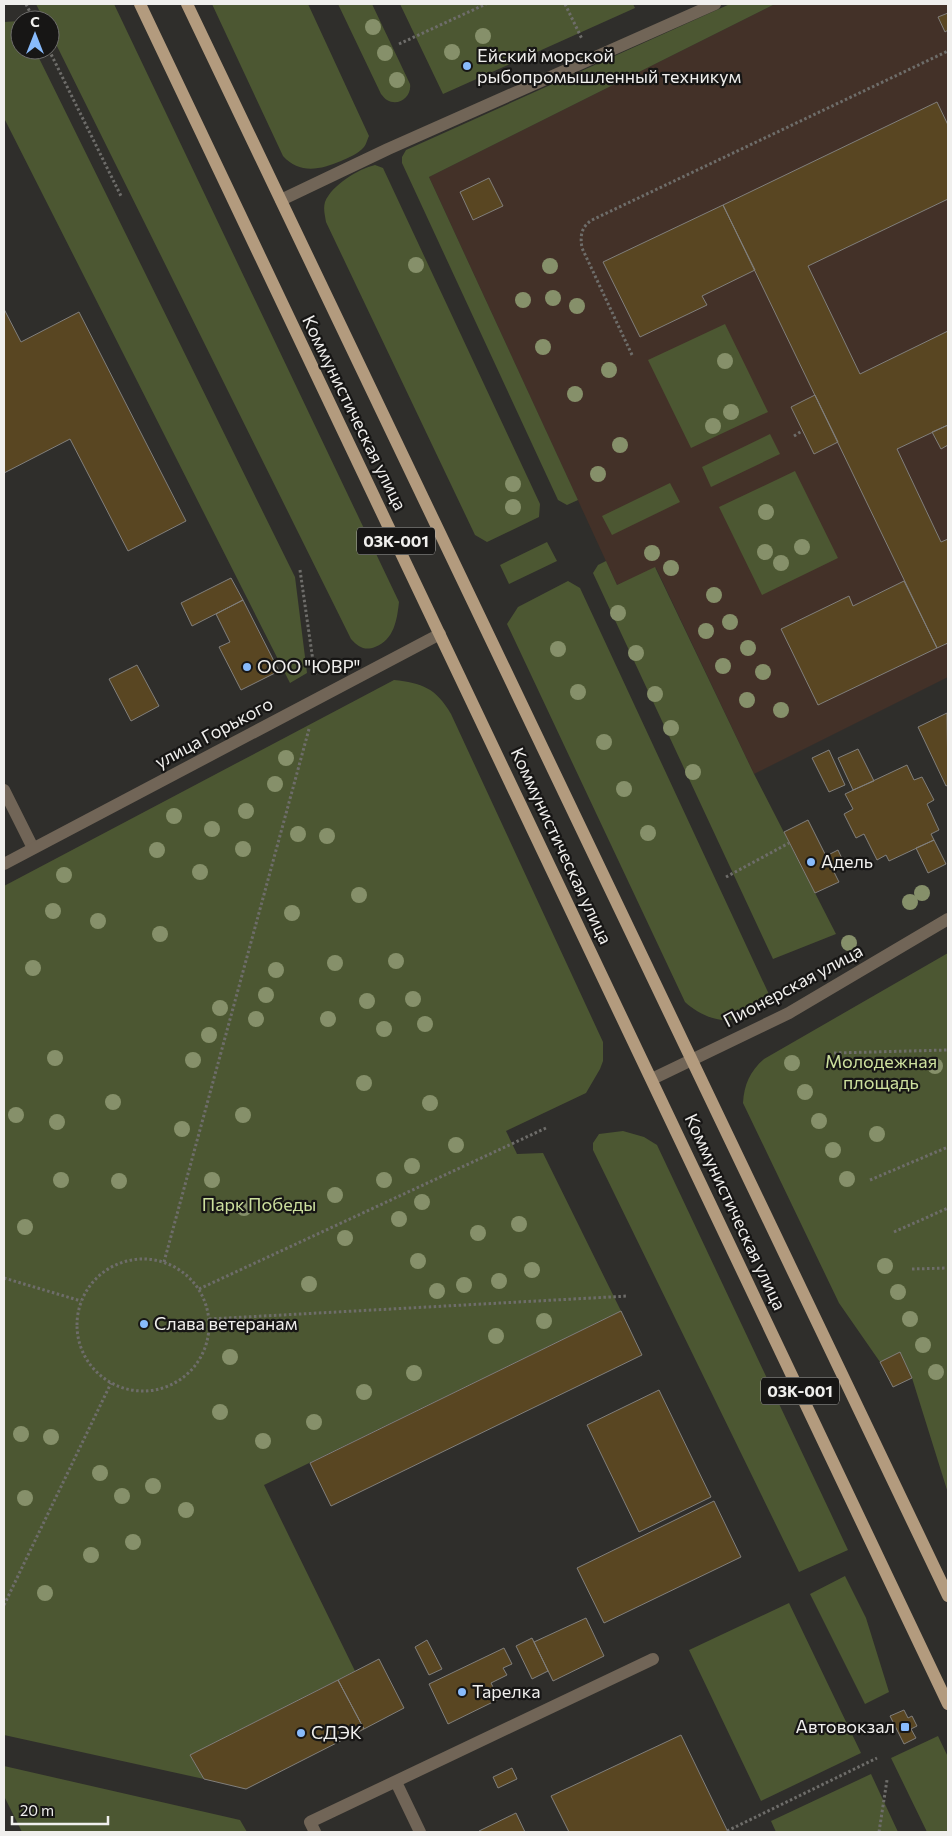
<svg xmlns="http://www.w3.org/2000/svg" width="952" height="1836" viewBox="0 0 952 1836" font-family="Commissioner,sans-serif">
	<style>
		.education { fill: #433128 }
		.green { fill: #4c5732 }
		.building { fill: #594622; stroke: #817f7c }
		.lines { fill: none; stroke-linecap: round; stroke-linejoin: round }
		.path { stroke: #6e6d6a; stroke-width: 3; stroke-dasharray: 2.5 2.5; stroke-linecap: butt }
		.lane { stroke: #716557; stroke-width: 12 }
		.street { stroke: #716557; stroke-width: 12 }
		.primary { stroke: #b39b7e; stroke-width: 12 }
		.tree { fill: #86906a }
		.poi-dot { fill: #88bbfc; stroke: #171615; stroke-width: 2 }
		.labels { text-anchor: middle; stroke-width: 4.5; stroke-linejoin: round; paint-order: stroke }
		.shield { fill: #171615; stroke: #afaeac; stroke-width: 1 }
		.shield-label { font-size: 16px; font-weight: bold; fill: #f0efed }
		.poi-label { font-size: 18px; fill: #f0efed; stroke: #171615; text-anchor: start }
		.street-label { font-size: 18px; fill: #f0efed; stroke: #171615 }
		.park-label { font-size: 18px; fill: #cde09e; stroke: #171615 }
	</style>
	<rect width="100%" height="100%" fill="#2f2e2b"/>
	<path class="education" d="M775 4H948V677L754 774 656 568 617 585 429 177Z"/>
	<path class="green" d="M36 4H114L399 602C397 620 394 640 375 647 365 651 358 647 351 639L50 32V20H44Z
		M212 4H308L369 136C367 140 366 145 364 147 358 154 348 158 341 161 320 170 299 174 283 156Z
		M338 4H372L410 84C412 96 399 107 387 100 385 99 383 96 381 94Z
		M400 4H633L635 8 443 94Z
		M730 4H775L429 177 578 500 567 505 558 500 402 163V157L406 150Z
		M20 21V50H35L295 577 307 673 290 683 4 118V22Z
		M375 165 383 168 540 504 539 517 487 542 475 535 326 222C325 215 323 209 325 202 332 185 358 169 375 165Z
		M725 324 768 412 691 448 648 360Z
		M770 434 780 454 711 487 702 467Z
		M795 471 838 558 762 595 719 507Z
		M670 483 680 502 612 535 602 516Z
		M547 542 557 561 509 584 500 565Z
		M606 561 617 585 655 567 754 774 836 934 773 959 593 573 598 565Z
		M568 581 580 588 773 1003C761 1008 748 1016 736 1019 718 1024 697 1013 685 1002L507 624 518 607Z
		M394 680C422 683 436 688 451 714L603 1042V1061L600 1069 586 1093 506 1131 517 1154 543 1153 621 1311 264 1485 355 1671 190 1755 204 1779 4 1735V886Z
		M948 953V1493L912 1378 900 1353 880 1362 839 1303 743 1103C744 1085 750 1071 764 1059Z
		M623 1131 644 1137 657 1145 848 1550 799 1572 593 1150V1143L599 1134Z
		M845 1576 866 1618 889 1692 865 1704 810 1594Z
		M789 1603 861 1753 761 1801 689 1650Z
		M938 1736 948 1757V1832H927L891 1758Z
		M4 1766 240 1820 247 1832H22L4 1796Z
		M871 1774 898 1832H776L771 1821Z"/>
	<path class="building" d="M948 13V30L945 32 938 17Z
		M937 102 948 125V199L808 266 860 374 948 331V425L897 449 941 542 948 539V643L937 648 723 205Z
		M489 178 503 206 473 220 460 192Z
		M723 205 755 270 702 296 707 305 640 337 603 262Z
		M4 309 21 342 79 312 186 521 128 551 70 439 4 473Z
		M815 395 838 442 814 454 791 407Z
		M948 425V445L941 449 932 432Z
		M231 578 243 600 192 626 181 603Z
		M904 581 937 648 818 705 781 629 849 596 853 606Z
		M243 600 279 671 241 690 219 647 230 642 216 614Z
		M137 665 159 706 131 721 109 679Z
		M947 713 948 785 946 786 918 727Z
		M858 749 874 781 853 790 838 758Z
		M829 750 845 785 829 792 812 758Z
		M907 765 914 780 922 777 934 800 927 804 939 830 931 834 934 840 889 861 886 855 877 860 864 834 856 838 844 814 853 809 845 794Z
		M808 820 839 882 815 893 784 832Z
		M934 840 946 864 928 873 916 848Z
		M838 850 845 865 833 871 826 856Z
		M621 1311 642 1355 331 1506 310 1463Z
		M900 1352 912 1378 893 1387 880 1362Z
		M659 1390 711 1497 639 1532 587 1425Z
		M714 1501 741 1557 604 1623 577 1568Z
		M586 1618 604 1656 553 1681 534 1642Z
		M532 1638 548 1671 532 1679 516 1646Z
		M427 1640 442 1669 429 1675 415 1647Z
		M504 1648 512 1664 503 1668 507 1675 491 1683 499 1699 448 1724 429 1684Z
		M379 1659 404 1708 364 1729 338 1680Z
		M338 1680 364 1729 246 1789 204 1779 190 1755Z
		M904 1710 908 1718 912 1716 917 1726 911 1729 916 1738 904 1744 890 1716Z
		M681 1735 728 1832H569L551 1796Z
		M512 1768 517 1779 498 1788 493 1777Z
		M516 1813 525 1832H480L479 1831Z"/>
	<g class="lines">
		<path class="path" d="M26 4 34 20
			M565 4 582 39
			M399 44 486 4
			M49 50 122 198
			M632 355 582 248C580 236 581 227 592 220L948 51
			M794 436 802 431
			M300 570 315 675
			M726 877 789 843
			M834 1053 948 1050
			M870 1180 948 1147
			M894 1232 948 1208
			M77 1325a66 66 0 1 1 132 0a66 66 0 1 1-132 0Z
			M164 1262 309 729
			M912 1269 948 1268
			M4 1278 81 1301
			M199 1289 546 1128
			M209 1319 628 1296
			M4 1605 111 1383
			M727 1831 877 1758
			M879 1832 887 1780"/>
		<path class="lane" d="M281 200 388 149 715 4
			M4 790 33 848
			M396 1782 420 1832
			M315 1832 310 1822 653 1659"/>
		<path class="street" d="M4 864 440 634
			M652 1079 789 1013 948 919"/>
		<path class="primary" d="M140 4 948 1704
			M187 4 948 1596"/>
	</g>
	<g class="tree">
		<circle cx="373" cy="27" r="8"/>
		<circle cx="483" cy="36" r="8"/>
		<circle cx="452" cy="52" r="8"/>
		<circle cx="385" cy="53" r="8"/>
		<circle cx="397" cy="80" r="8"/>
		<circle cx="416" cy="265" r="8"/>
		<circle cx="550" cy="266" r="8"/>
		<circle cx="553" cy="298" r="8"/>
		<circle cx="523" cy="300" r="8"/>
		<circle cx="577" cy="306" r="8"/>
		<circle cx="543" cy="347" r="8"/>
		<circle cx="725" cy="361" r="8"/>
		<circle cx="609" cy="370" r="8"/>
		<circle cx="575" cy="394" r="8"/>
		<circle cx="731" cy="412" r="8"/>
		<circle cx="713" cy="426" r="8"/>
		<circle cx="620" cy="445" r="8"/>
		<circle cx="598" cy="474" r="8"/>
		<circle cx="513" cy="484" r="8"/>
		<circle cx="513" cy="507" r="8"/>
		<circle cx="766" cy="512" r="8"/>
		<circle cx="802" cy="547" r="8"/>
		<circle cx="765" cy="552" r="8"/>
		<circle cx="652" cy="553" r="8"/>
		<circle cx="781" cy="563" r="8"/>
		<circle cx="671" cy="568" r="8"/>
		<circle cx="714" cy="595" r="8"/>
		<circle cx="618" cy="613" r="8"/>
		<circle cx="730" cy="622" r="8"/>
		<circle cx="706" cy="631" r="8"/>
		<circle cx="748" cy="648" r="8"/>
		<circle cx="558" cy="649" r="8"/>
		<circle cx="636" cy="653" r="8"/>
		<circle cx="723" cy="666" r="8"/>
		<circle cx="763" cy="672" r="8"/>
		<circle cx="578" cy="692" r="8"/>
		<circle cx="655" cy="694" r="8"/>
		<circle cx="747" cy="700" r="8"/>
		<circle cx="781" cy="710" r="8"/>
		<circle cx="671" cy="728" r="8"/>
		<circle cx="604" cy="742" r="8"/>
		<circle cx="286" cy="758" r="8"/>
		<circle cx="693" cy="772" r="8"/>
		<circle cx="275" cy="784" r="8"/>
		<circle cx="624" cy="789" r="8"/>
		<circle cx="246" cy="811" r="8"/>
		<circle cx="174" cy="816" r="8"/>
		<circle cx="212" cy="829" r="8"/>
		<circle cx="648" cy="833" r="8"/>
		<circle cx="298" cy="834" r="8"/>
		<circle cx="327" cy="836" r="8"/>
		<circle cx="243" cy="849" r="8"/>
		<circle cx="157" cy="850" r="8"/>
		<circle cx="200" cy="872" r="8"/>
		<circle cx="64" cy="875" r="8"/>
		<circle cx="922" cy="893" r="8"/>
		<circle cx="359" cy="895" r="8"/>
		<circle cx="910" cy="902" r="8"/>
		<circle cx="53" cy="911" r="8"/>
		<circle cx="292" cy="913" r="8"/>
		<circle cx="98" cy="921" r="8"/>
		<circle cx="160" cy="934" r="8"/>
		<circle cx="849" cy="943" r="8"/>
		<circle cx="396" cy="961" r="8"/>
		<circle cx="335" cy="963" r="8"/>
		<circle cx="33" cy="968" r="8"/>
		<circle cx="276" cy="970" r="8"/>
		<circle cx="266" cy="995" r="8"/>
		<circle cx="413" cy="999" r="8"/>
		<circle cx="367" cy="1001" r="8"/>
		<circle cx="220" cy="1008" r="8"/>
		<circle cx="256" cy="1019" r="8"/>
		<circle cx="328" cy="1019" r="8"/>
		<circle cx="425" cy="1024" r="8"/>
		<circle cx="384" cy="1029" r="8"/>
		<circle cx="209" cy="1035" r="8"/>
		<circle cx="55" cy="1058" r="8"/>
		<circle cx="193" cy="1060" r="8"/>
		<circle cx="792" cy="1063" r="8"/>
		<circle cx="935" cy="1066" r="8"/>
		<circle cx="364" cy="1083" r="8"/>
		<circle cx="805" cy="1092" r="8"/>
		<circle cx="113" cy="1102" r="8"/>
		<circle cx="430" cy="1103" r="8"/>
		<circle cx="16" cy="1115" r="8"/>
		<circle cx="243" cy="1115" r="8"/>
		<circle cx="819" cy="1121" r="8"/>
		<circle cx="57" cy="1122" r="8"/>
		<circle cx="182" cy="1129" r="8"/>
		<circle cx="877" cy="1134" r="8"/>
		<circle cx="456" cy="1145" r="8"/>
		<circle cx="833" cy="1150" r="8"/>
		<circle cx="412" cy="1166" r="8"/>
		<circle cx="847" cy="1179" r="8"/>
		<circle cx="61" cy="1180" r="8"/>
		<circle cx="212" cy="1180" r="8"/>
		<circle cx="384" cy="1180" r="8"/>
		<circle cx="119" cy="1181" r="8"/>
		<circle cx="335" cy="1195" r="8"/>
		<circle cx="422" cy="1202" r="8"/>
		<circle cx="244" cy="1208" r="8"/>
		<circle cx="399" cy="1219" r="8"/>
		<circle cx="519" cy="1224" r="8"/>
		<circle cx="25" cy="1227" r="8"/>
		<circle cx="478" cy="1233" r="8"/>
		<circle cx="345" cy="1238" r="8"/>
		<circle cx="418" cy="1261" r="8"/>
		<circle cx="885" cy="1266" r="8"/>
		<circle cx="532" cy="1270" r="8"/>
		<circle cx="499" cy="1281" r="8"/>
		<circle cx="309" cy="1284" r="8"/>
		<circle cx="464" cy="1285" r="8"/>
		<circle cx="437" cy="1291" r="8"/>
		<circle cx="898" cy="1292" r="8"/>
		<circle cx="910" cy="1319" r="8"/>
		<circle cx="544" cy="1321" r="8"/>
		<circle cx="496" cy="1336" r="8"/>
		<circle cx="923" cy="1345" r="8"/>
		<circle cx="230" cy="1357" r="8"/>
		<circle cx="936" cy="1372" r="8"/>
		<circle cx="414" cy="1373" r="8"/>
		<circle cx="364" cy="1392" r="8"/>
		<circle cx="220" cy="1412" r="8"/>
		<circle cx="314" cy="1422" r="8"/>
		<circle cx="21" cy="1434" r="8"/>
		<circle cx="51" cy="1437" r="8"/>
		<circle cx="263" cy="1441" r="8"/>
		<circle cx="100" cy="1473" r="8"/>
		<circle cx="153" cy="1486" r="8"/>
		<circle cx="122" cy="1496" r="8"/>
		<circle cx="25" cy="1498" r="8"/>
		<circle cx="186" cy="1510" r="8"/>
		<circle cx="133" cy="1542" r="8"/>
		<circle cx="91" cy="1555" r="8"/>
		<circle cx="45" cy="1593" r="8"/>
	</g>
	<g class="poi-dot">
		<circle cx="467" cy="66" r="5"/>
		<circle cx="247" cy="667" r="5"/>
		<circle cx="811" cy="862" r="5"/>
		<circle cx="144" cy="1324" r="5"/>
		<circle cx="462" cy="1692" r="5"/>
		<rect x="900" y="1722" width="10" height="10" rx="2.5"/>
		<circle cx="301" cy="1733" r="5"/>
	</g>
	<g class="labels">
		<g class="shield">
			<rect x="357" y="527.5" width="78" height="27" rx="4"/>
			<rect x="761" y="1377.5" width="78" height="27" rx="4"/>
		</g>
		<g class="shield-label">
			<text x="396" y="547">03К-001</text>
			<text x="800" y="1397">03К-001</text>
		</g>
		<g class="poi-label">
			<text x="477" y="62">Ейский морской<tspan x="477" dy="21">рыбопромышленный техникум</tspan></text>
			<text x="257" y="673">ООО "ЮВР"</text>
			<text x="821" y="868">Адель</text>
			<text x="154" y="1330">Слава ветеранам</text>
			<text x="472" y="1698">Тарелка</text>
			<text x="895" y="1733" text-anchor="end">Автовокзал</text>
			<text x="311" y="1739">СДЭК</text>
		</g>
		<g class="street-label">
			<text transform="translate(354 413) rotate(64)" y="6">Коммунистическая улица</text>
			<text transform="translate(214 733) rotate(-28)" y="6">улица Горького</text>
			<text transform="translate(561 846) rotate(65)" y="6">Коммунистическая улица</text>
			<text transform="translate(793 986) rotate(-28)" y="6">Пионерская улица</text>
			<text transform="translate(735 1212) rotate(65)" y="6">Коммунистическая улица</text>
		</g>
		<g class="park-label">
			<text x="881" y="1068">Молодежная<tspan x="881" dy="21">площадь</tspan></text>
			<text x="259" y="1211">Парк Победы</text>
		</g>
	</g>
	<rect width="952" height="1836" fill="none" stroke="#f0efed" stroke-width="10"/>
	<g transform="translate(35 35)"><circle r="24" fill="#171615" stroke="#6e6d6b"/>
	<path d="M0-4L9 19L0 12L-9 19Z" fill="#88bbfc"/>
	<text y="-8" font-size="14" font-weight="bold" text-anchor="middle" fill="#f0efed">С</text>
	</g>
	<path d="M12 1816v8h96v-8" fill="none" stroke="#f0efed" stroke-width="2.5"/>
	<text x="20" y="1816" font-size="15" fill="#f0efed" stroke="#171615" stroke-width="4" paint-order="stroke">20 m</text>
</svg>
